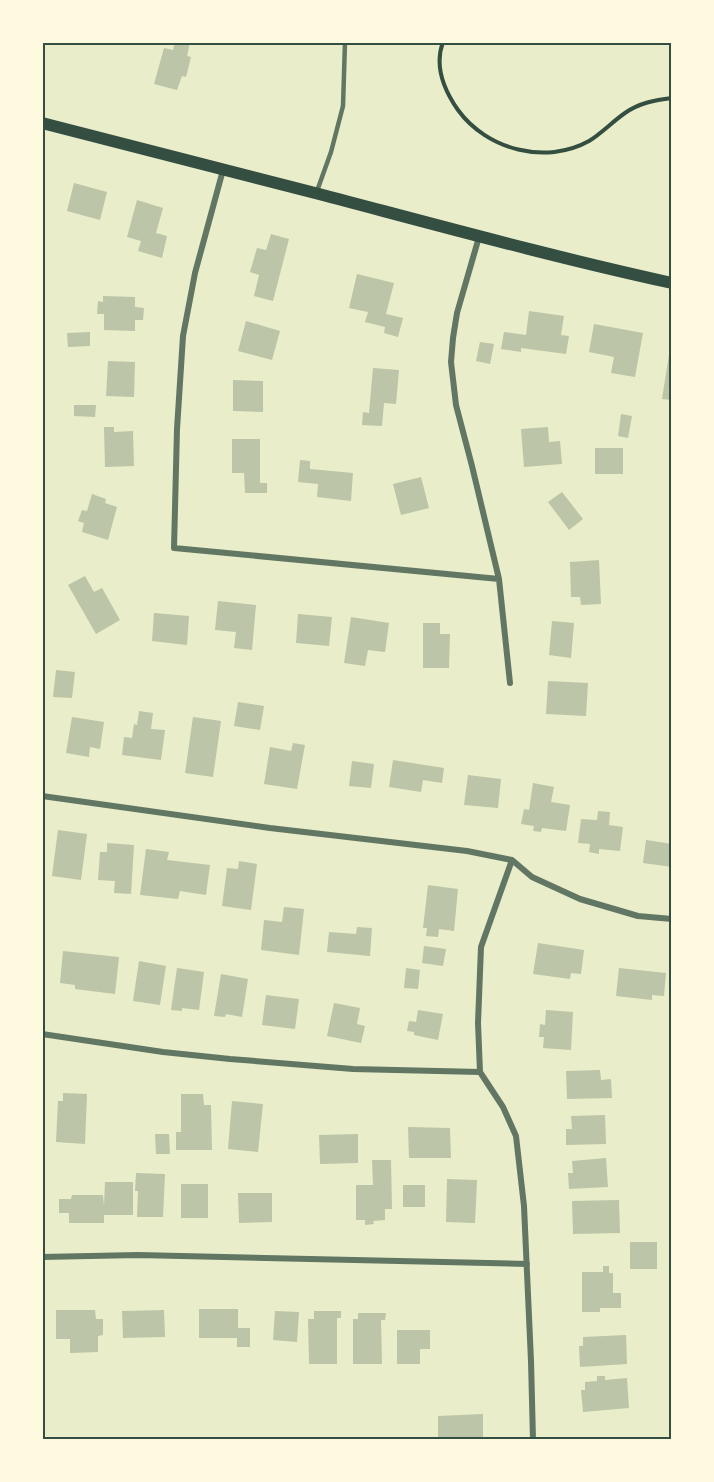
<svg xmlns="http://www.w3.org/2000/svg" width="714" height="1482" viewBox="0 0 714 1482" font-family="'Sofia Sans Condensed',sans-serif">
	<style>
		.building { fill: #bcc5a7 }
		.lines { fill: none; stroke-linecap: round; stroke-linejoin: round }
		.path { stroke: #344e41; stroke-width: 4 }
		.service { stroke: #617663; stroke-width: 4.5 }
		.minor { stroke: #617663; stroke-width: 6 }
		.secondary { stroke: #344e41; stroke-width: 12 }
		.neatline { fill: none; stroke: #344e41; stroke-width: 2 }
	</style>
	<rect width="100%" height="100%" fill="#e9edc9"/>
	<path class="building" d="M175 42H190L187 56 191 57 186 77 182 76 177 90 154 84 164 48 173 50Z
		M74 183 107 192 100 220 67 211Z
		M137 200 163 208 156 233 167 236 162 258 138 251 141 241 127 237Z
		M271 234 289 239 273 301 254 296 259 275 250 272 257 248 266 250Z
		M357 274 394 283 386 314 403 318 398 337 384 333 385 327 365 322 368 312 349 308Z
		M103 296 135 297V307L144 308 143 320H135V331L104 330V314H97L98 301 103 302Z
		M529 311 564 316 561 335 569 336 566 354 521 348V352L501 349 504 332 526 335Z
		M246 321 280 331 272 360 238 351Z
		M594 324 643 333 635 377 611 373 614 357 589 352Z
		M90 332V346L68 347 67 333Z
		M480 342 494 344 490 364 476 361Z
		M671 342H672V400L662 399Z
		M108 361 135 362 134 397 106 396Z
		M373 368 399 370 396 404 384 403 382 426 362 425 363 412 369 413Z
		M233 380 263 381V412L233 411Z
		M74 405H96L95 417 74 416Z
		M621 414 632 416 628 438 618 436Z
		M104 427H114V432L133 431 134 466 105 467Z
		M548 427 549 442 560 441 562 464 524 467 521 429Z
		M232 439H260V483H267V493H245L244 473H232Z
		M595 448H623V474H595Z
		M300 460 310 461V469L353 473 351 501 317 497 318 484 298 482Z
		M421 477 429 508 401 515 393 484Z
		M562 492 583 519 569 530 548 502Z
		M92 494 106 499 105 503 117 507 108 540 82 532 84 523 78 521 82 510 87 511Z
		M599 560 601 604 581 605 580 597H571L570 562Z
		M85 576 94 592 102 588 120 620 96 634 68 585Z
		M218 601 256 605 252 650 234 648 236 632 215 630Z
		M154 613 189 616 187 645 152 641Z
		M298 614 332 617 329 646 296 643Z
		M351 617 389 623 385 652 368 650 365 666 344 663Z
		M552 621 574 623 571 658 549 655Z
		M423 623H440V634H450L449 668H423Z
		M56 670 75 672 72 698 53 697Z
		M548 681 588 683 586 716 546 714Z
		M238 702 264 706 260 730 234 726Z
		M139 711 153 713 151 729 165 730 161 760 122 755 124 737 132 738 134 724 137 725Z
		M72 717 104 722 100 749 90 747 89 757 66 753Z
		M193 717 221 721 213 777 185 773Z
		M293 743 305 745 297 789 264 784 270 747 291 751Z
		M393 760 444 768 442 783 423 780 421 792 389 787Z
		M352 761 374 764 371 788 349 786Z
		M468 775 501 779 498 808 464 805Z
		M533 783 554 787 551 802 570 805 566 831 542 828 541 832 533 831 534 826 521 824 524 809 529 810Z
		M598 811 610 812 609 825 623 827 620 851 599 849V854L589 852 590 844 578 843 581 819 597 820Z
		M58 830 87 834 81 880 52 876Z
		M646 840 672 844V867L643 863Z
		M107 843 134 845 131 894 114 893 115 881 98 880 100 852H107Z
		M146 849 169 852 167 860 210 865 206 895 180 891 178 899 140 895Z
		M239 861 257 864 251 910 222 906 227 868 238 869Z
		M428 885 458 889 454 931 439 929 438 937 426 936 427 928H423Z
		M284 907 304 909 299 955 261 950 264 920 282 922Z
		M357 927 372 928 370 956 327 952 329 932 356 934Z
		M538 943 584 950 581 974 571 973 570 979 533 974Z
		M424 946 446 949 443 966 422 963Z
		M63 951 119 957 115 994 75 989V985L60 983Z
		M139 961 166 966 160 1005 133 1001Z
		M177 968 204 972 199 1010 182 1008V1011L171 1010Z
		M406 968 420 970 418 989 404 988Z
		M619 968 666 973 664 996 652 995V1000L616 996Z
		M221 974 248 979 242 1017 226 1014 225 1017 214 1016Z
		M266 995 299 999 295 1029 262 1025Z
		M334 1003 360 1008 357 1024 365 1026 361 1043 327 1036Z
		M418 1010 443 1014 438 1040 414 1035V1032L407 1031 409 1021 416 1022Z
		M546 1010 573 1012 571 1050 543 1048 544 1037H539L540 1024 545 1025Z
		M600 1070 601 1080 611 1079 612 1098 567 1099 566 1071Z
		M63 1093 87 1094 85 1144 56 1142 58 1101H63Z
		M181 1094H203L204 1105H211L212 1150H176V1132H181Z
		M232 1101 263 1104 258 1152 228 1149Z
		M605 1115 606 1144 566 1145V1129H572L571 1116Z
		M408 1127 450 1128 451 1158H409Z
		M155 1134H169L170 1154H156Z
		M358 1134V1163L320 1164 319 1135Z
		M606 1158 608 1187 569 1189 568 1173H573L572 1161Z
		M372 1160H391L392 1209H385V1220L373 1221 374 1224 365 1225V1220H356V1185H373Z
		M136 1173 165 1174 163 1217H137L138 1191H135Z
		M447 1179 477 1180 475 1223 446 1222Z
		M105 1182H133V1215H104V1223H69V1213H59V1199H71L72 1195H103L104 1206Z
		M181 1184H208V1218H181Z
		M403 1185H425V1207H403Z
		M238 1193H272V1222L239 1223Z
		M619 1200 620 1233 573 1234 572 1201Z
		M630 1242H657V1269H630Z
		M603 1266H609V1273H613V1293H621V1308H600V1312H582V1272H603Z
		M199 1309H238V1328H250V1347H237V1338H199Z
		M56 1310H95L96 1319H103V1335L98 1336V1352L70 1353V1339H56Z
		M164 1310 165 1337 123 1338 122 1311Z
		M275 1311 299 1312 297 1342 273 1340Z
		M314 1311H341V1318H337V1364H309L308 1319H314Z
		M358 1313H386L385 1320H381L382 1364H353V1319H358Z
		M397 1330H430V1349H420V1364H397Z
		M626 1335 627 1364 580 1367 579 1346H583V1337Z
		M597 1376H605V1380L627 1378 629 1408 583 1412 581 1390H585V1382L597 1381Z
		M483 1414V1440H438V1416Z"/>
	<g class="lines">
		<path class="path" d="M443 42C434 66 444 90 458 110 487 150 546 165 589 141 602 133 612 122 625 113 639 103 655 100 672 98"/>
		<path class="service" d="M317 191 331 152 343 106 345 42"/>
		<path class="minor" d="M223 170 195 273 183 336 177 429 174 548 499 579
			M479 237 457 313 453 338 451 362 456 405 472 466 499 579 510 683
			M42 796 270 828 467 851 512 860 532 877 580 899 638 916 672 919
			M42 1034 163 1052 230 1059 353 1069 480 1072
			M480 1072 503 1107 516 1136 524 1206 531 1361 533 1440
			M480 1072 478 1023 481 947 512 860
			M42 1257 138 1255 527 1264"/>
		<path class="secondary" d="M42 123C134 147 227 170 319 194 437 225 553 257 672 283"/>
	</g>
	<rect width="714" height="1482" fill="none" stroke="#fefae0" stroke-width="87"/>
	<rect x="44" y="44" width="626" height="1394" class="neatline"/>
</svg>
